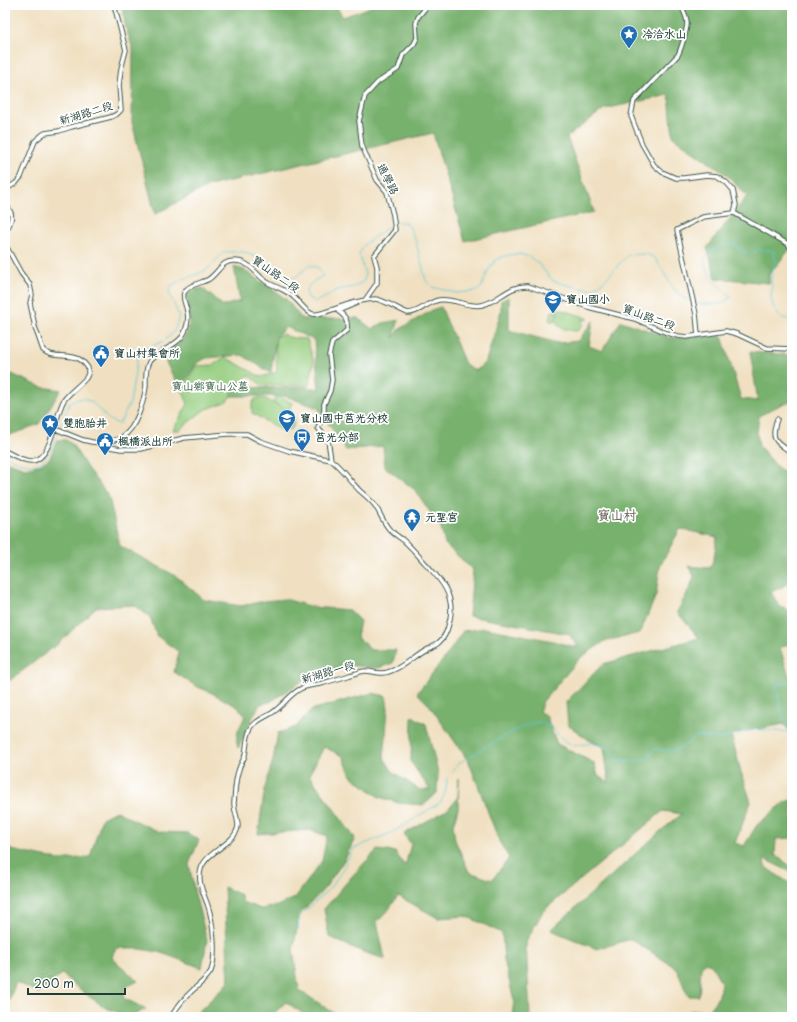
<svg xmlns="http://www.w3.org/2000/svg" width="797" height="1022" viewBox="0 0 797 1022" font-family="'Playpen Sans','LXGW WenKai TC',sans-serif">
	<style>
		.green { fill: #96ce80; stroke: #5a865a }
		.forest { fill: #78b16e; stroke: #4c7751; fill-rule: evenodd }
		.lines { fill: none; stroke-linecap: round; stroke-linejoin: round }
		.stream { stroke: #5cc8d5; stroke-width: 1 }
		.minor-casing { stroke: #3e5549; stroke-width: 5.5 }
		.minor { stroke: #fff; stroke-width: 3.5 }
		.labels { text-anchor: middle; stroke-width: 3.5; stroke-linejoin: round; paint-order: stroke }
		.poi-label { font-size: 11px; font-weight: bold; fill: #1f3d34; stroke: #fff; text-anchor: start }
		.street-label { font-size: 11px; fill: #1f3d34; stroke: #fff }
		.park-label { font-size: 11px; fill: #3d6147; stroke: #fff }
		.quarter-label { font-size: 13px; fill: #675e55; stroke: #fff }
	</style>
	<rect width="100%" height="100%" fill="#fff"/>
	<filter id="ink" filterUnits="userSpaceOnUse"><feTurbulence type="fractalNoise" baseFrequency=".025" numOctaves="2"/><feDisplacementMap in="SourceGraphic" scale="8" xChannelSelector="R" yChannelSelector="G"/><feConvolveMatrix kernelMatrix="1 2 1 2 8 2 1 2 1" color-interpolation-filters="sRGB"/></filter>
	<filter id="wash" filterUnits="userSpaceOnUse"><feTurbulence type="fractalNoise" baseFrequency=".012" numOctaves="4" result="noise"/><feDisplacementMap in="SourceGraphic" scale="16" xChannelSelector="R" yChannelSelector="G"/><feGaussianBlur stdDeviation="0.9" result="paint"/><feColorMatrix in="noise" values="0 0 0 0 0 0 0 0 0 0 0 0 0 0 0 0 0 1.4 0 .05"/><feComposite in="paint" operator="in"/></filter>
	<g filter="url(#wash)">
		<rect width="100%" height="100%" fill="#f0e0c1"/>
		<path class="green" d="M556 308 588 318 587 320 582 319C584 325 582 329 576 331 566 330 554 328 556 316L553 322 549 320 552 311 557 313V315L559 313 555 311Z
			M283 334C289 339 299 338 307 339L314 362 309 385H262L248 375 226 402 204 410 179 430H173L188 404 182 390 196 366 213 365 225 357 261 377 277 372 275 338Z
			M277 395 292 403 288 411 273 403Z
			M260 398H264C271 402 285 409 290 414 293 417 294 422 293 426 291 430 287 431 282 431L252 413V404L255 399Z"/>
		<path class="forest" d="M122 5H335L343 17 371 7V5H543L546 11 572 5H792V247L769 274V283L716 278 707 248 747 196 727 175 673 137 669 95 604 109 567 137 594 212 465 241 433 133 209 186 155 214 132 122 133 50 125 24Z
			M234 267 244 270 286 299 302 319H330L358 318 372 329 383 323 399 320 393 338 400 329 434 309 441 307 465 364 476 371 486 361 501 311V301L509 297V330L557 343 578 341 593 321 589 346 602 351 621 321 671 338 722 336 741 399 758 401 750 352 792 355V402L782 404 759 416 757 433 759 446 780 470 792 475V582L771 592 779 606 792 612V642L780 648 789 676 792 675V735L784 724 731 734 741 772 751 802 735 843 744 846 757 825 785 802 792 800V838L776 839 775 855 792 867V871H789L764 859 765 867 792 885V1017H671L694 1010 708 1011 719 996 721 982 711 964 705 962 701 967 699 996H688L676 968 631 939 597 949 551 930 663 829 682 814 663 811 543 911 526 942 530 1017H512L514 1000 504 960 502 933 466 916 438 918 398 896 387 912 377 922 385 959 363 952 329 937 324 909 353 875 377 850 395 852 405 866 411 844 404 834 448 809 458 797 459 778 458 809 453 825 455 840 469 872 492 880 509 858 499 841 469 762 430 706 417 693 447 655 463 631 485 628 553 641 578 648 569 634 469 616 473 570 445 544 441 528 415 490 385 467 383 446 346 450 318 408 285 396H230L235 388 306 387 319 389 314 340 286 327 276 337 271 373 242 355 206 358 196 364 180 389 162 355 180 343 188 331 190 317 187 295 190 291 202 288 223 306 240 301ZM680 529 717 537 714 558 710 568 688 566 694 576 690 588 677 612 699 638 603 664 566 702 568 725 589 740 604 747 609 783 598 776 594 763 557 744 546 715 539 712 543 701 580 658 605 641 640 633 656 595 660 566Z
			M5 371 41 387 61 390 39 424 5 437Z
			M57 440H66L72 444 87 468 109 497 120 546 176 576 204 600 241 606 265 601 285 599 312 607 349 610 360 621 357 637 371 650H396L393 663 378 668 346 665 326 674 310 676 270 702 260 704 249 724 238 748C234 734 240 728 245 716L238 707 212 693 196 686 174 672 179 652 157 636 150 617 134 605 96 607 59 643 5 684V461L25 468 40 465 50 458Z
			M372 693 386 696 388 708 384 758 393 772 420 790H430L411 762 412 716 426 724 438 773 437 793 424 805 399 803 379 797 351 776 343 756 324 747 309 775 355 838 345 859 325 888 300 914 293 949 299 990 340 1017H308L286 1002 270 1017H193L229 982 224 887 241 895 242 902 261 909 277 906 295 898 322 861 327 836 310 830 258 834 265 788 273 760 278 733 296 727 311 710Z
			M116 811 159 832 187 833 199 840 189 864 195 894 207 940 202 968 159 952 134 948H118L114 951 112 958 138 981 126 987 123 998 146 1009 130 1017 104 1007 78 988 62 974 39 993 16 982 5 1011V843L11 850 59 860 90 857 102 818Z"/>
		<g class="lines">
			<path class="stream" d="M787 46 792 42
				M395 222H404L409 226 416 242 426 281 432 287 457 293 477 291 481 288 487 273 491 266 497 259 508 255 520 254 529 257 537 262 553 281 567 285 586 289H593L605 280 621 262 628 255 647 254 655 258 674 289 684 298 692 302
				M695 303 700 304H720L732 297 712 280 704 261C704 261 706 256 707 255 713 248 726 243 735 244L739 249 750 255 753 254 757 250H767L773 251 776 261 772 273 771 282 772 289 771 297 772 303 779 316 792 321
				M59 429 70 402 82 398 92 402 109 420 119 424 130 403 138 354 147 348 164 341 174 332 179 316 169 293 171 286C182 278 195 276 206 270 211 267 219 256 224 252H246L260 260 278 277 287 280 297 276 309 265 319 268 323 276 315 280 306 289 307 297 315 302 326 297 337 290 354 287 364 281 365 274 359 254 365 244 392 224
				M5 456C19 462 24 466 40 464L49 453 58 432
				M452 772 459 763 499 739 526 725 538 722 552 727 562 739 574 746 591 743 609 748 616 761 622 760 631 761 647 759 655 749C661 749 666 751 671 751 679 751 691 741 697 736L721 739 753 729 789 732 781 709 776 685 792 682
				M298 930 299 917 329 889 342 871 353 849 393 832 441 802 446 790 447 778"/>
		</g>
	</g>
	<g filter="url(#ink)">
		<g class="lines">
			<g class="minor-casing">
				<path id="minor" d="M681 5C683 11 687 16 687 23 687 30 681 49 678 55L634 101 631 116 642 144 654 165 662 172 676 178H684L707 175 717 176 726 182 733 190 736 205 734 213 703 217 677 230 696 314 698 335
					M5 191 8 188 16 183 21 177 35 141 42 135 45 133 59 131 71 127 111 117 117 114 121 110 119 85 121 69 126 50 114 5
					M5 204C7 207 10 210 11 213 13 220 8 227 5 233
					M734 213 788 244 792 249
					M5 244 21 273 30 285 32 295 30 303 35 327 43 350C52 359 68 353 79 359 83 361 86 365 88 368V374L86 378C79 386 70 392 64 400 55 414 52 461 31 461 22 461 13 455 5 451
					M365 300 377 283V267L374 256 395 230 393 215 387 192 377 180 362 146 359 121 365 96 378 82 398 69 403 55 414 44 417 38 416 23 418 17 428 5
					M777 419C770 440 775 441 792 453
					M53 428 83 440 92 442 102 443 110 447 121 449H141L184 438 228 434H247L260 441 289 451 331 460C342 468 350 481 360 491 366 496 372 501 376 507 381 515 384 524 390 530 394 534 399 537 403 540 411 547 417 554 424 562 440 579 455 594 450 619 448 628 446 637 438 643 434 646 428 647 424 650 412 657 403 668 388 672 379 675 374 671 365 671 361 671 355 674 350 675 342 678 333 680 324 683 317 685 309 685 302 688 291 693 285 703 276 710 268 717 256 719 251 728 246 736 247 746 245 755 244 760 240 764 239 769 235 779 235 792 234 803 234 811 238 818 238 826 236 844 206 851 201 869 197 882 204 894 208 906 213 921 217 955 211 971 207 979 199 984 193 990 184 998 177 1007 171 1017
					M102 443C109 441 117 440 122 437 136 429 144 401 146 386 146 378 145 369 149 362 153 354 174 347 182 337 187 330 189 319 187 311 186 305 182 299 184 293 187 285 202 283 209 279 219 272 222 260 235 261 250 261 256 275 267 282 275 287 284 289 291 295 298 299 306 313 313 314 317 315 322 313 325 312 339 308 351 302 366 300 368 300 372 299 375 299 382 299 400 310 408 313 420 313 427 302 439 300 454 298 468 308 482 305 500 301 508 285 528 286L588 307 635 319 667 333 678 336 687 337 726 331 737 334 767 348 792 349
					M331 460 328 440 318 428 324 415V404L330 391 332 380 329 355 332 343 347 330C348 320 346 317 338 311L357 303"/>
			</g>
			<use href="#minor" class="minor"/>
		</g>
	</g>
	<defs>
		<g id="sight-pin" transform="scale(0.9)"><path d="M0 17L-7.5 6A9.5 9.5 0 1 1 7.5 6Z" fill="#1f6fb2" stroke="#fff"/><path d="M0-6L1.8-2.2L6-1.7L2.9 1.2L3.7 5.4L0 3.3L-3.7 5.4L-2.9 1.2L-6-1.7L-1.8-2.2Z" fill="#fff"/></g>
		<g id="school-pin" transform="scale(0.9)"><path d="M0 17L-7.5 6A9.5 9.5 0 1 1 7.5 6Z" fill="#1f6fb2" stroke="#fff"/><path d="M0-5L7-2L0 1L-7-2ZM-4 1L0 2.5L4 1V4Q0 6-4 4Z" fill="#fff"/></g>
		<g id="civic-pin" transform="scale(0.9)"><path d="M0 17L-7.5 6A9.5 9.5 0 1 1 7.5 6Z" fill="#1f6fb2" stroke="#fff"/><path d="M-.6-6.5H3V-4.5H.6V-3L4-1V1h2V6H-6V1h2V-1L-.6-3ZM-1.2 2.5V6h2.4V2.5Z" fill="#fff"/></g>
		<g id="bus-pin" transform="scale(0.9)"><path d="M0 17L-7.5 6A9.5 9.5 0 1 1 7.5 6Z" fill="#1f6fb2" stroke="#fff"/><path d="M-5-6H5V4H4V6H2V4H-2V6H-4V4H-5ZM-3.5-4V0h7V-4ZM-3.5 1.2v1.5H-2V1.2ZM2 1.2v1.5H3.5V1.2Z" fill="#fff"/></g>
		<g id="temple-pin" transform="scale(0.9)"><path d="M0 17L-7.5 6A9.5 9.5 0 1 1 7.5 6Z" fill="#1f6fb2" stroke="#fff"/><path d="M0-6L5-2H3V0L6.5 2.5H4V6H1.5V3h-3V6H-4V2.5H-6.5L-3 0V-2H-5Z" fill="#fff"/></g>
	</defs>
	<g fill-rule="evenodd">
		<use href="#sight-pin" x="629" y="34"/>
		<use href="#school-pin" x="553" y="299"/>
		<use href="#civic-pin" x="101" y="353"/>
		<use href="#school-pin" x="287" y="418"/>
		<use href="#sight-pin" x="50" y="423"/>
		<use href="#bus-pin" x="302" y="437"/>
		<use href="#civic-pin" x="105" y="441"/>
		<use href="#temple-pin" x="412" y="517"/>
	</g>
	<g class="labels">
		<g class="poi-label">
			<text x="642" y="38">冷洽水山</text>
			<text x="566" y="303">寶山國小</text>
			<text x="114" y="357">寶山村集會所</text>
			<text x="300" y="422">寶山國中莒光分校</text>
			<text x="63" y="427">雙胞胎井</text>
			<text x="315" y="441">莒光分部</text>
			<text x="118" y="445">楓橋派出所</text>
			<text x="425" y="521">元聖宮</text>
		</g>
		<g class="street-label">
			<text transform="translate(86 113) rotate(-17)" y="4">新湖路二段</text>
			<text transform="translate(388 179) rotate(63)" y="4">通學路</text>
			<text transform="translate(276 274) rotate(35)" y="4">寶山路二段</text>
			<text transform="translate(649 317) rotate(20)" y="4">寶山路二段</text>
			<text transform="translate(328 672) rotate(-16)" y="4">新湖路一段</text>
		</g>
		<g class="park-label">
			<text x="210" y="390">寶山鄉寶山公墓</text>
		</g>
		<g class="quarter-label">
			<text x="617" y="520">寶山村</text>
		</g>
	</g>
	<rect width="797" height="1022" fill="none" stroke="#fff" stroke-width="20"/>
	<path d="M28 988v6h97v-6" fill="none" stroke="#1f3d34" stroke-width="2"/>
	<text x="34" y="988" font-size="12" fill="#1f3d34" stroke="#ffffff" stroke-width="3" paint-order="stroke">200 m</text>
</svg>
